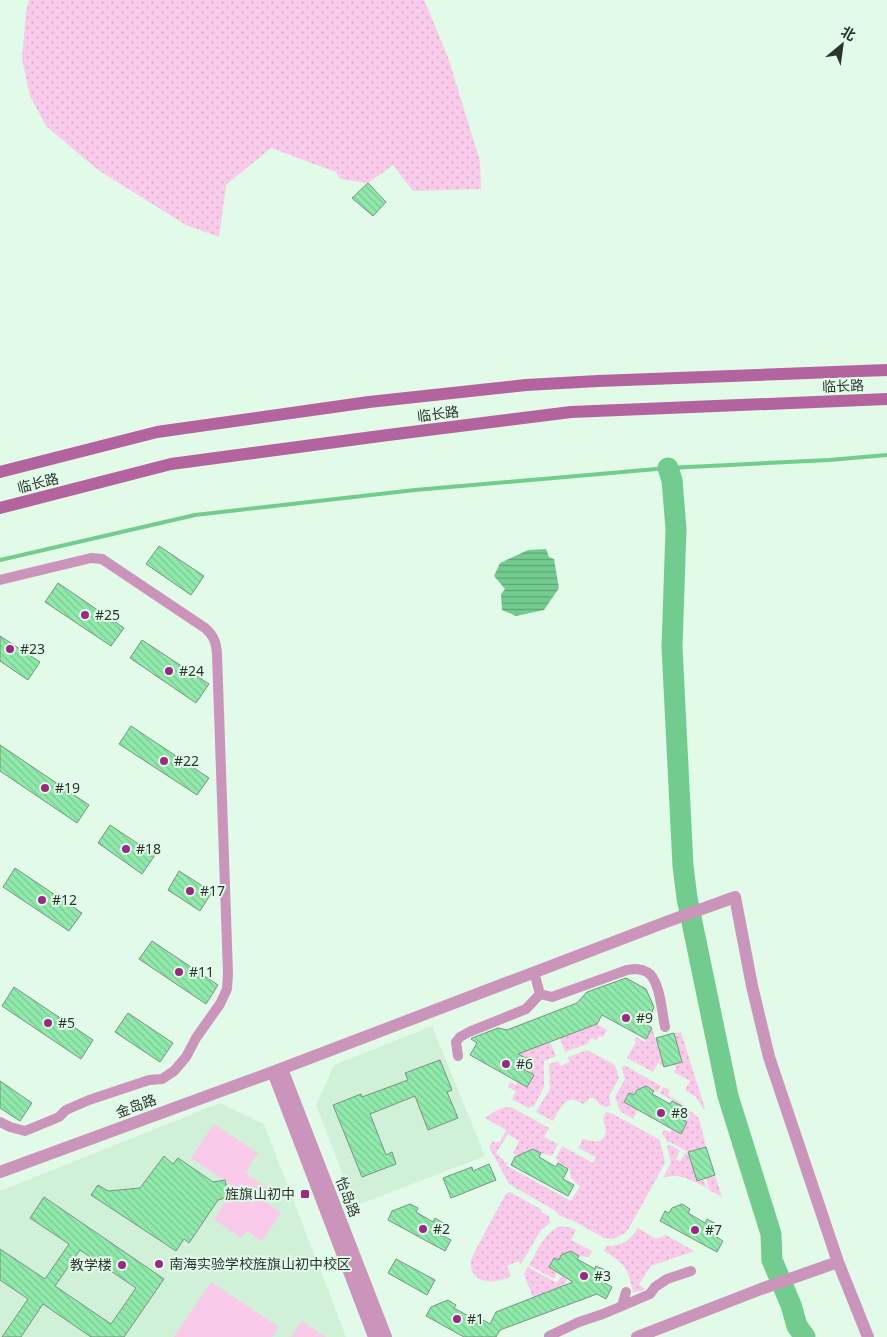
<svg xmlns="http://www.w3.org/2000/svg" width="887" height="1337" viewBox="0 0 887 1337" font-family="'Noto Sans','Noto Sans SC',sans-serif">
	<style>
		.built { fill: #d0f0d8 }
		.grass { fill: url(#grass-dots) }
		.pitch { fill: #f9caea }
		.water { fill: url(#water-rules) }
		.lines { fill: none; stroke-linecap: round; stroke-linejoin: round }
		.stream { stroke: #72cc8f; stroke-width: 4 }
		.river { stroke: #72cc8f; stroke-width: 21 }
		.building { fill: url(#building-back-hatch); stroke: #7b9281; fill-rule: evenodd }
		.minor { stroke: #cb94ba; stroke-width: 10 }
		.tertiary { stroke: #cb94ba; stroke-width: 12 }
		.secondary { stroke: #b3649e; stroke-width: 12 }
		.poi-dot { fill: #9c2884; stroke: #e1fbe8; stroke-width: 2 }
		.labels { text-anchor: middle; stroke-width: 4; stroke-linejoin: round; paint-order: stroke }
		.street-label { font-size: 14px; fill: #2b352e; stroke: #e1fbe8 }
		.poi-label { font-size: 14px; fill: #2b352e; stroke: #e1fbe8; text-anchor: start }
	</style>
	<defs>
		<pattern id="grass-dots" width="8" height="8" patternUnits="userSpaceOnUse" patternTransform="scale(1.25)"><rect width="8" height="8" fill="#f9caea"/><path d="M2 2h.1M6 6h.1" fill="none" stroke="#d6aec9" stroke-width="1.8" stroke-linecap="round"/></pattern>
		<pattern id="water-rules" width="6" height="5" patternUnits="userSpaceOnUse" patternTransform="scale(1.25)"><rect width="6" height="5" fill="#72cc8f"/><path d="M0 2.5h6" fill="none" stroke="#5ea675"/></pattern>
		<pattern id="building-back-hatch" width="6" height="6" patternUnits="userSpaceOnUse" patternTransform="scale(1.25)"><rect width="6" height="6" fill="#8feaac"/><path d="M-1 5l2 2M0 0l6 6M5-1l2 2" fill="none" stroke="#7cc994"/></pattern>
	</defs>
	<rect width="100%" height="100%" fill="#e1fbe8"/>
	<path class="built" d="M432 1026 485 1156 355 1206 316 1105 334 1065Z
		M220 1103 264 1124 346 1337H0V1191Z"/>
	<path class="grass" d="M29 0H424L448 57 480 161 481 189 413 191 393 165 368 183 340 179 336 172 271 148 226 185 219 237 186 225 98 170 46 126 30 96 22 59 26 12Z
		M597 1024 607 1030 603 1037 599 1036 596 1040 591 1038 587 1044 565 1052 560 1038Z
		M652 1028 664 1067 658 1063 653 1072 627 1058 636 1042 634 1040 636 1037 645 1042Z
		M681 1032 705 1109 704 1110 696 1097 685 1090 690 1081 674 1072 676 1069 674 1064 682 1061 674 1033Z
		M550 1042 556 1056 544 1061V1087L534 1106 528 1108 512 1099 516 1091 508 1087 510 1082 516 1085 528 1059 518 1054Z
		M587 1050 615 1065 619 1078 609 1096 611 1105 607 1107 600 1105C596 1101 596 1097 590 1098L583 1104C579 1102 575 1099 571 1100 563 1100 557 1115 553 1121L536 1112 550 1089 549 1064 558 1061 561 1066 569 1062 568 1057Z
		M624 1065 661 1086 658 1092 646 1086 637 1090 634 1095 629 1093 624 1102 638 1110 633 1119 620 1111 615 1097 625 1079 622 1068Z
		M663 1087 670 1090 668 1095 678 1101 699 1118 706 1147 688 1152 670 1142H667L665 1137 662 1134 664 1130 670 1132 672 1129 681 1134 687 1122 676 1116 682 1106 660 1093Z
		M505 1107 513 1108 549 1128 544 1137 558 1144 552 1156 541 1153 533 1149 523 1153 520 1158 513 1153 519 1141 508 1134 496 1153 504 1160V1163L506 1162 507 1163V1166L571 1201 580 1186C572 1181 570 1178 570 1169L557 1162 558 1160 556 1158 562 1146 593 1163 596 1157 578 1148 583 1139C592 1142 606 1144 606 1130 605 1126 603 1122 603 1118L606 1112 611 1113 660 1140 665 1163 629 1228 625 1233 613 1239 604 1238 574 1221 560 1216 554 1210 509 1184 489 1147 493 1141 496 1143 498 1141 500 1142 506 1130 485 1118 497 1110Z
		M667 1145H670L680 1150 676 1159 680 1161 686 1152 703 1179 707 1188C692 1181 680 1172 663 1178L671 1163Z
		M715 1175 722 1197 709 1190 706 1178Z
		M510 1192 542 1210 541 1212 549 1216 550 1223 541 1230 521 1264 518 1261 507 1266 511 1276C493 1287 465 1282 472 1257L505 1195 507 1193Z
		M562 1226 572 1228 576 1230 571 1240 592 1251 589 1257 579 1256 571 1251 561 1255 559 1260 554 1258 549 1267 557 1272 554 1279 529 1265C538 1251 544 1231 562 1226Z
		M638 1228 656 1239 666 1235 694 1251 651 1266 639 1284 645 1289 642 1291 633 1292C628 1269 625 1263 604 1251L607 1246C622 1246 630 1241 638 1228Z
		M528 1267 557 1283 562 1275 568 1278 563 1286 533 1298 524 1274Z"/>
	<path class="pitch" d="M214 1124 258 1153 245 1173 273 1192 266 1202 281 1213 262 1241 247 1231 241 1238 214 1219 235 1188 191 1158Z
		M211 1282 279 1327 272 1337H174Z
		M302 1321 326 1337H291Z"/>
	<path class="water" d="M546 549 549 557 554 559 559 588 544 610 516 616 502 610 501 594 505 589 494 576 500 563 528 550Z"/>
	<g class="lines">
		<path class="stream" d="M0 560 195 515 415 490 668 468 829 460 887 455"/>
		<path class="river" d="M668 468 672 480 676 529 672 647 683 866 687 898 728 1096 771 1234 772 1260 791 1305 797 1326 805 1337"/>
	</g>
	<path class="building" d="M368 183 386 202 373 216 352 198Z
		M159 546 204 576 191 595 146 564Z
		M58 583 124 628 111 646 45 602Z
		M0 636 40 662 28 680 0 661Z
		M142 640 209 684 196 703 130 658Z
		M131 726 209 778 197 795 119 744Z
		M0 745 89 805 77 823 0 771Z
		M110 825 155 855 142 874 98 843Z
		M15 868 82 913 69 931 3 887Z
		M179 871 212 892 200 911 168 890Z
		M152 941 218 985 206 1004 139 959Z
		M626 978 646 989 654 1007 647 1025 652 1028 646 1039 602 1015 597 1024 518 1054 528 1059 523 1069 534 1075 527 1087 470 1055 477 1043 471 1039 472 1038 498 1028 507 1030 577 1003 587 992Z
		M14 987 93 1040 81 1059 2 1006Z
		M128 1013 173 1043 160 1062 115 1032Z
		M674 1033 682 1062 664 1067 656 1038Z
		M440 1060 452 1090 447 1092 458 1118 428 1130 415 1096 370 1114 386 1155 392 1152 396 1164 362 1177 333 1105 361 1094 362 1097 408 1080 405 1073Z
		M0 1081 32 1103 20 1121 0 1108Z
		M646 1086 654 1091 652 1094 670 1104 672 1101 682 1106 676 1116 687 1122 681 1134 624 1102 629 1093 634 1095 637 1090Z
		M706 1147 715 1175 697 1181 688 1152Z
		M533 1149 541 1153 539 1157 556 1167 558 1163 568 1169 563 1179 574 1185 568 1196 511 1165 515 1157Z
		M164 1156 173 1164 178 1158 213 1182 225 1180 229 1197 218 1200 189 1243 184 1239 176 1251 91 1195 98 1185 108 1191 140 1188Z
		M489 1164 496 1180 451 1198 443 1178 472 1167 473 1171Z
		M44 1197 164 1279 124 1337H91L43 1304 21 1337H2L28 1299 0 1280V1249L45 1279 69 1244 30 1218ZM80 1250 136 1288 111 1324 55 1286Z
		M410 1204 418 1208 416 1212 433 1222 435 1218 445 1224 440 1234 451 1240 445 1251 388 1220 392 1211Z
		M682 1204 690 1209 688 1213 705 1223 707 1219 718 1225 712 1234 723 1241 717 1252 660 1221 665 1211 669 1213 672 1208Z
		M571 1251 579 1256 577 1259 595 1269 596 1266 607 1271 601 1281 612 1287 606 1299 597 1294 500 1330 496 1337H464L426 1316 431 1307 448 1300 456 1305 454 1308 472 1318 474 1315 490 1324 496 1312 573 1282 549 1267 554 1258 559 1260 561 1255Z
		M396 1259 435 1280 427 1295 388 1273Z"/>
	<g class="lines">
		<path class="minor" d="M0 580 91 558 102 559 205 628C214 636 216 642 217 654L228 974 227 989 220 1004 196 1038 186 1057 174 1071 162 1079 149 1080 89 1100 66 1110 59 1117 25 1131 10 1127 0 1122
			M534 972 540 994 552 997 627 970C634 969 640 968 647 972 660 979 662 1013 665 1027
			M458 1056 456 1042 460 1037 469 1032 526 1009 540 994
			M622 1306 650 1294 655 1287 667 1279 691 1271
			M549 1336 579 1322 603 1314 622 1306 626 1292"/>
		<path class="tertiary" d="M282 1069 386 1337
			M273 1072 374 1337
			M0 1172 273 1072 666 922 735 897 752 986 769 1057 838 1262 868 1337
			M637 1337 761 1289 838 1262"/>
		<path class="secondary" d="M0 472 157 432 369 402 526 385 598 381 887 370
			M0 508 171 464 388 435 571 412 887 399"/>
	</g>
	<g class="poi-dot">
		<circle cx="85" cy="615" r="5"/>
		<circle cx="10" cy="649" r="5"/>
		<circle cx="169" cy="671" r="5"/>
		<circle cx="164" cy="761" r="5"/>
		<circle cx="45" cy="788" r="5"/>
		<circle cx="126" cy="849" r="5"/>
		<circle cx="190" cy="891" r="5"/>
		<circle cx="42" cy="900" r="5"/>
		<circle cx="179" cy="972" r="5"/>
		<circle cx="626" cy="1018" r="5"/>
		<circle cx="48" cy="1023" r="5"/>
		<circle cx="506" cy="1064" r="5"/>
		<circle cx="661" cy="1113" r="5"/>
		<rect x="300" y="1189" width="10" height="10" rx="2.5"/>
		<circle cx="423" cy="1229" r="5"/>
		<circle cx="695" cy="1230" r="5"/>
		<circle cx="159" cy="1264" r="5"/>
		<circle cx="122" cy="1265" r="5"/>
		<circle cx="584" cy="1276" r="5"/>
		<circle cx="457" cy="1319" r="5"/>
	</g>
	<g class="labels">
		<g class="street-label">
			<text transform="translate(843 386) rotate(-2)" y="5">临长路</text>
			<text transform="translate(438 414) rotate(-7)" y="5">临长路</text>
			<text transform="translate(38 483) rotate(-14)" y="5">临长路</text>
			<text transform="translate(136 1106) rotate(-20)" y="5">金岛路</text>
			<text transform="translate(348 1197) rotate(69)" y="5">怡岛路</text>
		</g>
		<g class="poi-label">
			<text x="95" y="620">#25</text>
			<text x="20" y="654">#23</text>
			<text x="179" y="676">#24</text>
			<text x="174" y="766">#22</text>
			<text x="55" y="793">#19</text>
			<text x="136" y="854">#18</text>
			<text x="200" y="896">#17</text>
			<text x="52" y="905">#12</text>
			<text x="189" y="977">#11</text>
			<text x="636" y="1023">#9</text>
			<text x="58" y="1028">#5</text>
			<text x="516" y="1069">#6</text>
			<text x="671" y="1118">#8</text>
			<text x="295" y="1199" text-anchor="end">旌旗山初中</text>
			<text x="433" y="1234">#2</text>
			<text x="705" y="1235">#7</text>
			<text x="169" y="1269">南海实验学校旌旗山初中校区</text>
			<text x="112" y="1270" text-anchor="end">教学楼</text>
			<text x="594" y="1281">#3</text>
			<text x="467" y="1324">#1</text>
		</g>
	</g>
	<g transform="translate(842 45) rotate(29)" stroke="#e1fbe8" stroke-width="4" paint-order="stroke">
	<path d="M0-4L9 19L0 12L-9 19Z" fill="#2b352e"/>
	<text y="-8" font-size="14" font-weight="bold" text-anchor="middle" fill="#2b352e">北</text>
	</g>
</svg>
